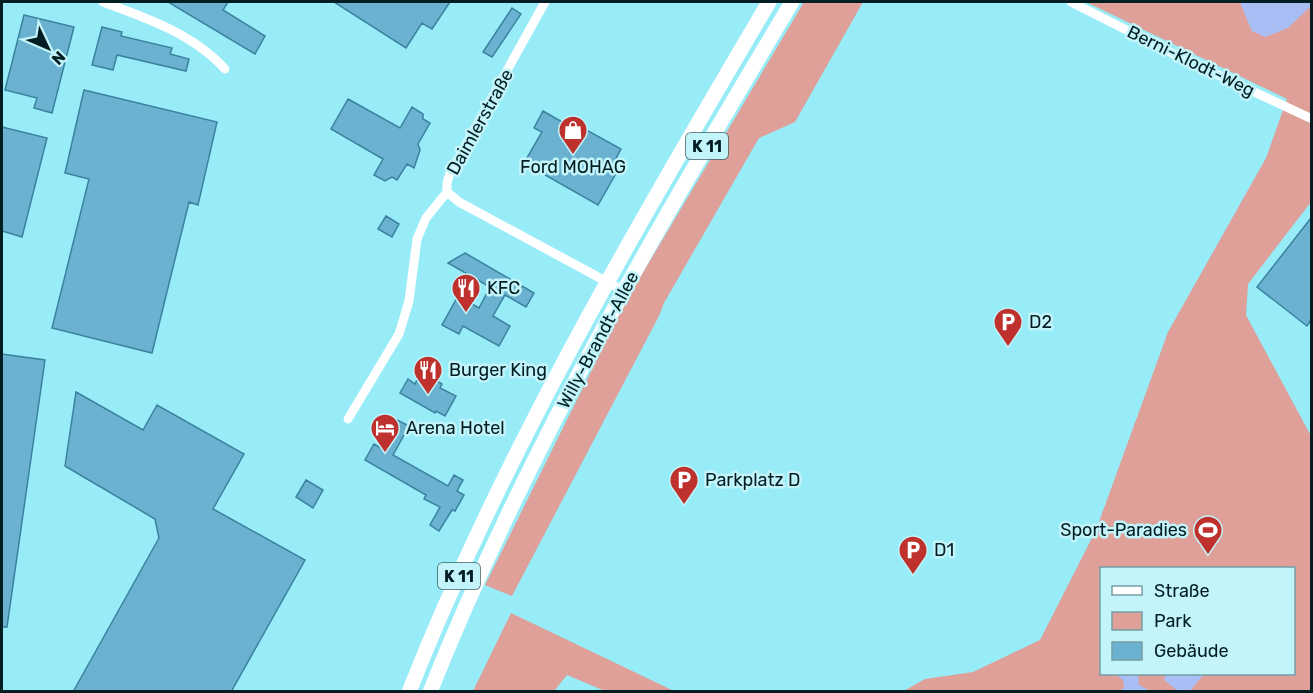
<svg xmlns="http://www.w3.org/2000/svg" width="1313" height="693" viewBox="0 0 1313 693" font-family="Rubik,sans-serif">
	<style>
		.green { fill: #dea099; fill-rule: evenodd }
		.water { fill: #a8bef5 }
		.building { fill: #6bb2d0; stroke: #3a829f; stroke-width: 1.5 }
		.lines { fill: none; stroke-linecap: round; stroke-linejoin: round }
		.street { stroke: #fff; stroke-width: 9 }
		.primary { stroke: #fff; stroke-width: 15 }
		.labels { text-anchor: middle; stroke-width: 5; stroke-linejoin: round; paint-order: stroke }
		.shield { fill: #c3f4fa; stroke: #3d5e63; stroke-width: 1.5 }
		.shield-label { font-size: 16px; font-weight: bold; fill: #031e22 }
		.street-label { font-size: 18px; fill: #031e22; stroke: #c3f4fa }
		.poi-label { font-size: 18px; fill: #031e22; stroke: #c3f4fa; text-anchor: start }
	</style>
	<rect width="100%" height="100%" fill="#97ecf8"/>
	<path class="green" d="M804 2H863L795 122 759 138 664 303 659 316 512 596 485 585 626 301Z
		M1086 2H1240L1252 31 1311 6V202L1248 284 1246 315 1311 436V691L902 692 925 679 973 672 1040 640 1096 530 1168 332 1266 158 1287 99ZM1102 568H1294V674H1102Z
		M511 613 674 691H605L567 675 554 691H473Z"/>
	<path class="water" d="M1240 2H1311V6L1288 28 1265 37 1252 31Z
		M1105 674H1138L1139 685 1150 691H1120L1124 687 1123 680 1115 674Z
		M1166 674H1204L1189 692 1178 691 1164 680Z"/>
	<path class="building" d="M168 2H228L223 10 265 36 255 54Z
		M334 2H450L432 29 422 23 406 48Z
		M512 8 521 14 492 57 483 52Z
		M24 15 74 27 52 113 34 108 37 98 5 90Z
		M102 27 122 32 121 36 172 48 170 54 189 59 186 71 117 55 113 70 92 65Z
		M84 90 217 122 198 205 189 202 152 353 52 328 89 179 65 173Z
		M348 99 400 128 412 107 423 114V119L430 123 418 144 420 150 414 168 407 164 397 180 392 177 385 181 374 175 383 159 331 129Z
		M543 111 581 133 583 128 621 149 612 166 618 170 598 205 524 163 542 132 534 128Z
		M2 127 47 138 22 237 2 231Z
		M386 216 399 224 392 237 378 229Z
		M1311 218V320L1307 326 1257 287Z
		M465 253 534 293 526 307 505 295 493 316 510 326 499 346 463 326 459 334 442 325 458 296 479 308 490 287 448 263Z
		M2 354 45 360 7 627H2Z
		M419 375 431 381 432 378 442 384 440 388 456 396 445 416 436 411 435 413 400 393 408 379 415 384Z
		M76 392 143 430 157 405 244 454 213 509 305 560 231 692H73L159 538 155 519 65 466Z
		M397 420 409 426 393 455 448 486 454 475 463 480 457 491 464 495 455 511 452 510 439 531 430 525 440 507 424 499 426 495 365 460 374 444 381 448Z
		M306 480 323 490 313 508 296 497Z"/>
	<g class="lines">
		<path class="street" d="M103 2C147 18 193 34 225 69
			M545 2 450 173 447 183V192L459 202 624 291
			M1071 2 1178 56 1312 119
			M348 419 399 334 409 301 417 239 426 218 447 192"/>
		<path class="primary" d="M409 692C505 449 638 225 769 2
			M430 692C526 450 659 225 792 2"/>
	</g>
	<defs>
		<g id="shop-pin" transform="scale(1.5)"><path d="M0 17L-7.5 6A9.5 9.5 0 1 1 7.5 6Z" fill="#bf312d" stroke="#c3f4fa"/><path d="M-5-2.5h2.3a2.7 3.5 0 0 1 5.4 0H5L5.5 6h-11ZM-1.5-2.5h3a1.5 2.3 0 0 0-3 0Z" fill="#fff"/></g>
		<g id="restaurant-pin" transform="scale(1.5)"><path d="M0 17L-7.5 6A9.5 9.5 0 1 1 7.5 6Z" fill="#bf312d" stroke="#c3f4fa"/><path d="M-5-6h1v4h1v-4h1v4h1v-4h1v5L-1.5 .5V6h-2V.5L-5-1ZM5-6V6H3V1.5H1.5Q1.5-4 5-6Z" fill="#fff"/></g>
		<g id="parking-pin" transform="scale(1.5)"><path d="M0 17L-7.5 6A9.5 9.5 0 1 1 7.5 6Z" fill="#bf312d" stroke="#c3f4fa"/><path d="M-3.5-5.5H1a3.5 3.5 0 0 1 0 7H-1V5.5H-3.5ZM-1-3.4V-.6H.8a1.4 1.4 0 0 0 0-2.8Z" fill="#fff"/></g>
		<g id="hotel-pin" transform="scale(1.5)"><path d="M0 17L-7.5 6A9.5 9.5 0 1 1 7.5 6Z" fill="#bf312d" stroke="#c3f4fa"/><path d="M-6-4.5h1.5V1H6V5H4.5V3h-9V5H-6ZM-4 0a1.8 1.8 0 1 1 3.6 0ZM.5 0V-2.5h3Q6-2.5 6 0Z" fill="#fff"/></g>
		<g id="stadium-pin" transform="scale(1.5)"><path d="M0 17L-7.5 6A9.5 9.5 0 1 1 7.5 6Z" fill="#bf312d" stroke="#c3f4fa"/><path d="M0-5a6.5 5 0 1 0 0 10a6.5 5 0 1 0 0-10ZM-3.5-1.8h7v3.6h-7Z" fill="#fff"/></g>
	</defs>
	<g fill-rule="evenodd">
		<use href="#shop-pin" x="573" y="130"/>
		<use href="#restaurant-pin" x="466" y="288"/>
		<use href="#parking-pin" x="1008" y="322"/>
		<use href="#restaurant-pin" x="428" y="370"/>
		<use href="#hotel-pin" x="385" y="428"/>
		<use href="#parking-pin" x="684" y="480"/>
		<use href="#stadium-pin" x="1208" y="530"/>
		<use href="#parking-pin" x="913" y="550"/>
	</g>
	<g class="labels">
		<g class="shield">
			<rect x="686" y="133" width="42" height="26" rx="4.5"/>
			<rect x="438" y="563" width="42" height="26" rx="4.5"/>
		</g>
		<g class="shield-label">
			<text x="707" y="152">K 11</text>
			<text x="459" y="582">K 11</text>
		</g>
		<g class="street-label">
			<text transform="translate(1191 61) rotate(26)" y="6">Berni-Klodt-Weg</text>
			<text transform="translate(480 122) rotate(-61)" y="6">Daimlerstraße</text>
			<text transform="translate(598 340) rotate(-62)" y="6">Willy-Brandt-Allee</text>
		</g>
		<g class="poi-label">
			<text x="573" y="173" text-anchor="middle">Ford MOHAG</text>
			<text x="487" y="294">KFC</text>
			<text x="1029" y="328">D2</text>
			<text x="449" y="376">Burger King</text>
			<text x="406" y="434">Arena Hotel</text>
			<text x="705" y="486">Parkplatz D</text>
			<text x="1187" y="536" text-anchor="end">Sport-Paradies</text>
			<text x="934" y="556">D1</text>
		</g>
	</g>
	<rect width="1313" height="693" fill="none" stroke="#031e22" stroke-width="6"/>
	<rect x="1100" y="567" width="195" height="108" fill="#c3f4fa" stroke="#769ea4" stroke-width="1.5"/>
	<rect x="1112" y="586" width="30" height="9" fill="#ffffff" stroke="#769ea4" stroke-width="1.5"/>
	<text x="1154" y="597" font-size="18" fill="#031e22">Straße</text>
	<rect x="1112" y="612" width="30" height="18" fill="#dea099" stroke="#769ea4" stroke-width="1.5"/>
	<text x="1154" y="627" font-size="18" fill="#031e22">Park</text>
	<rect x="1112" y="642" width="30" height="18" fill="#6bb2d0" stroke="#769ea4" stroke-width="1.5"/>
	<text x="1154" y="657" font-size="18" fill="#031e22">Gebäude</text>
	<g transform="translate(48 48) rotate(134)" stroke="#c3f4fa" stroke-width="4.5" paint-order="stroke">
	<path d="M0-4.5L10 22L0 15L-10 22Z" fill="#031e22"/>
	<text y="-9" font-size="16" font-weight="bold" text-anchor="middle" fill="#031e22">N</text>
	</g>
</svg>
